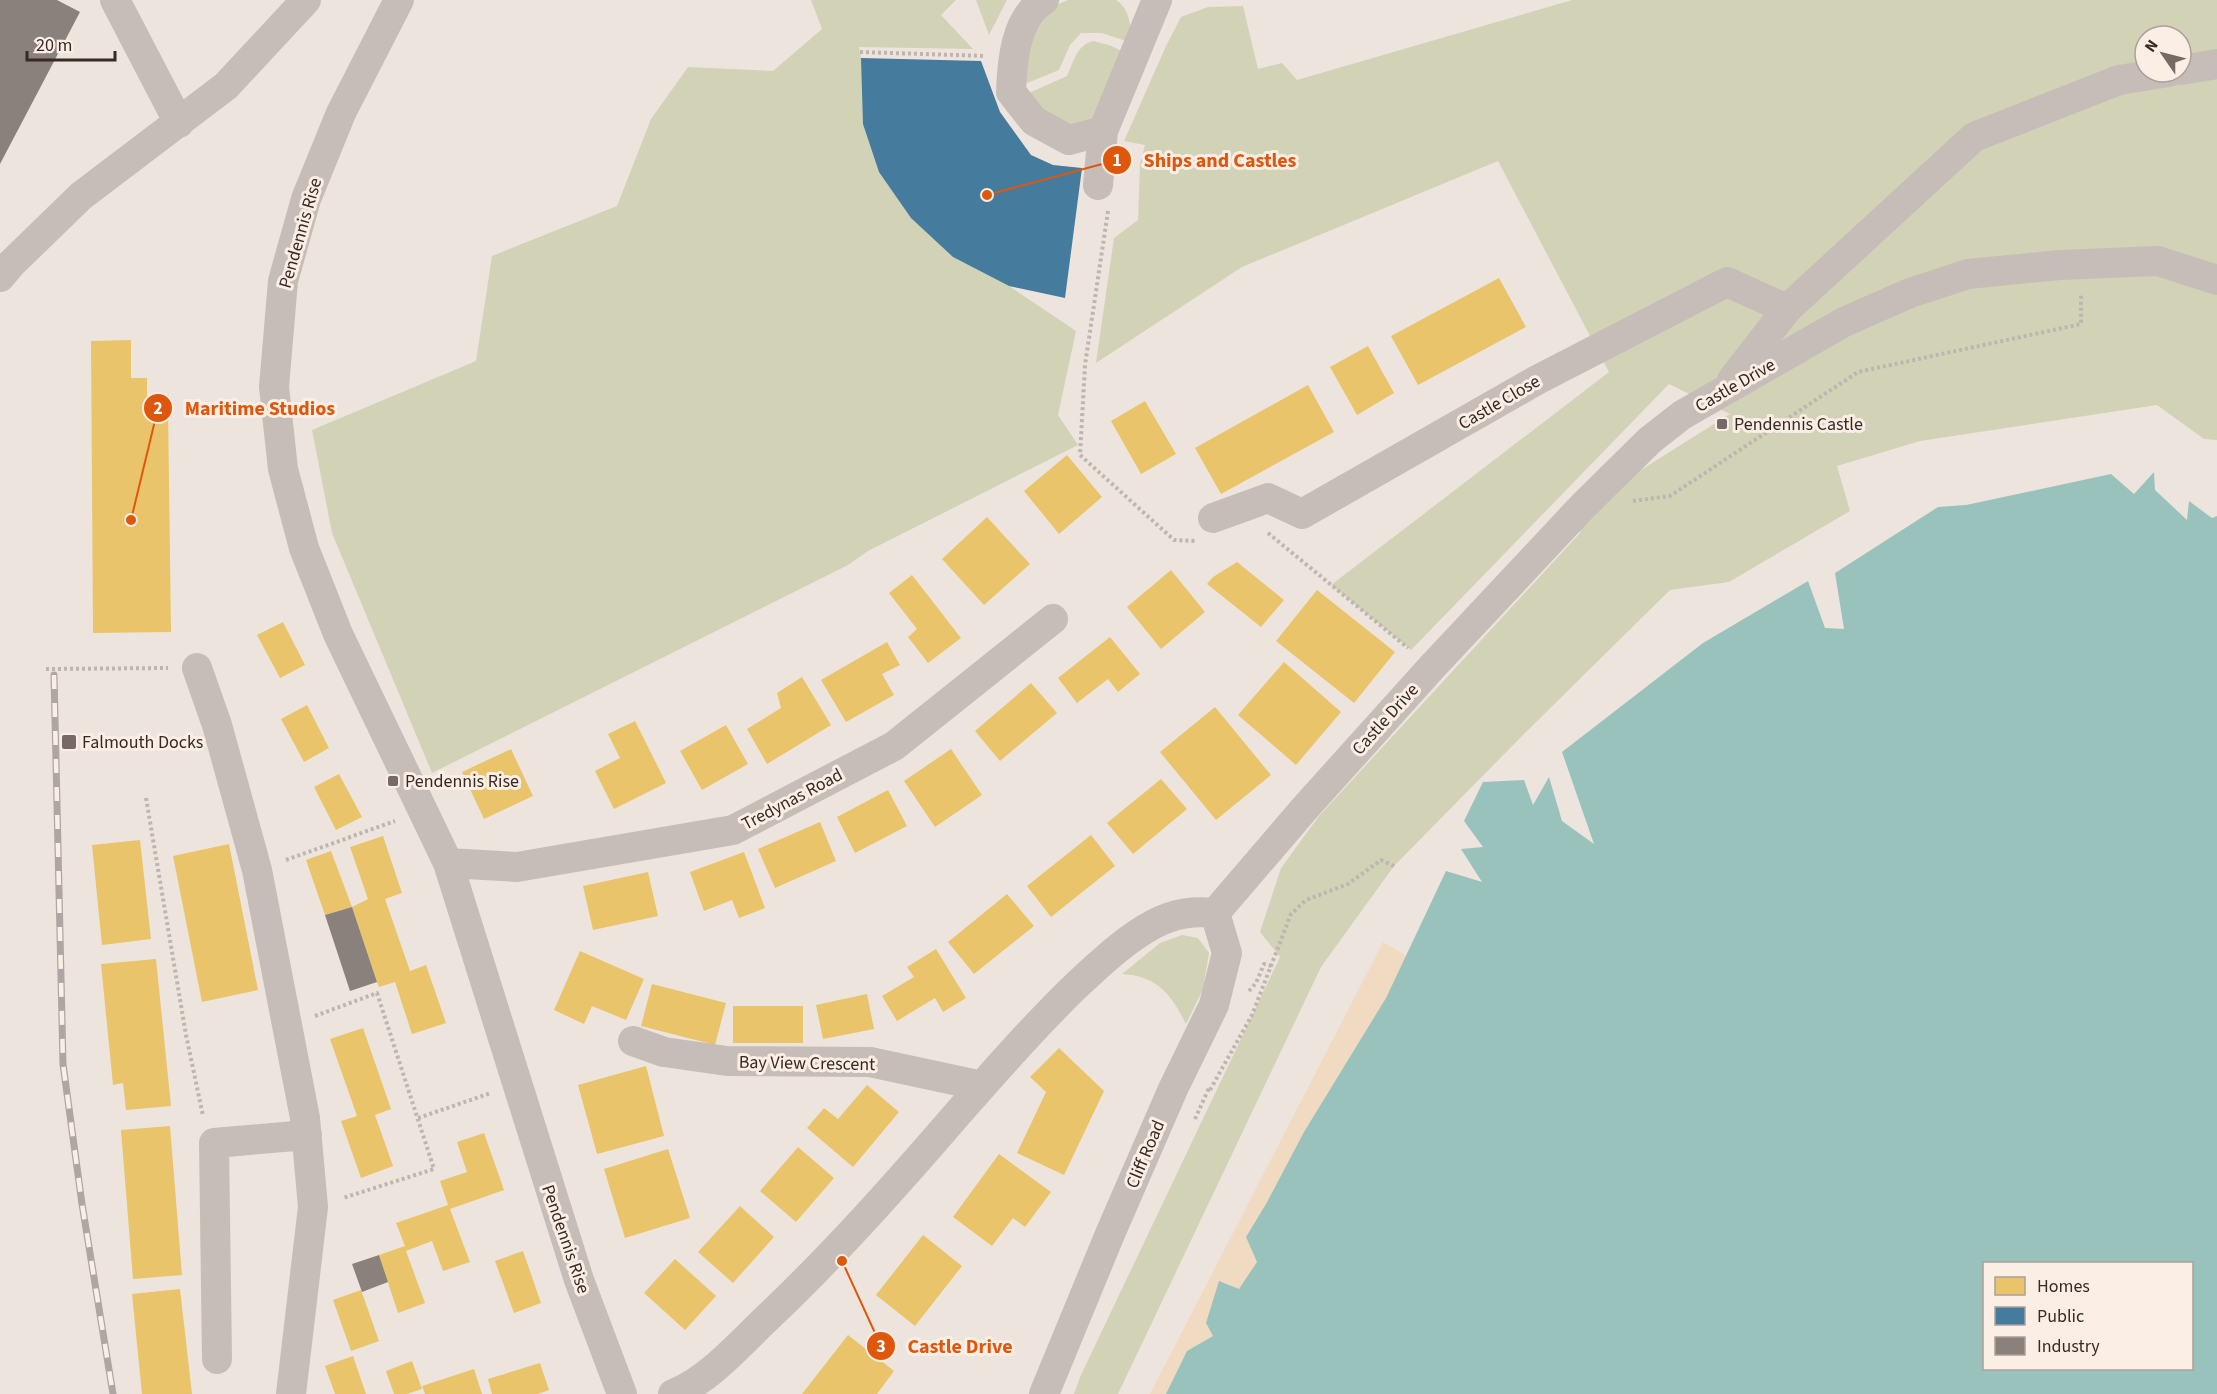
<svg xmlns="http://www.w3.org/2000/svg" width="2217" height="1394" viewBox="0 0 2217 1394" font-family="'Source Sans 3',sans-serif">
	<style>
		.green { fill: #d2d2b7; fill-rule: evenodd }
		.sand { fill: #f1dac2 }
		.water { fill: #99c2bc; fill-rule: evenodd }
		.homes { fill: #e9c46a }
		.public { fill: #457b9d }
		.industry { fill: #8a817c }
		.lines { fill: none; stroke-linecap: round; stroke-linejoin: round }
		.path { stroke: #bfb5b0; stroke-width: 4; stroke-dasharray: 3 3; stroke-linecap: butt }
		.minor { stroke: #c6bdb8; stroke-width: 30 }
		.rail-casing { stroke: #aea6a2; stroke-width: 7 }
		.rail { stroke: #fbeee5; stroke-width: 4.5; stroke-dasharray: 14; stroke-linecap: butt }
		.poi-dot { fill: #776a66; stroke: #fbeee5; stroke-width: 2 }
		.labels { text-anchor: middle; stroke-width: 6; stroke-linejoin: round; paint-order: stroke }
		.street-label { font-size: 18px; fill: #372926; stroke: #fbeee5 }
		.poi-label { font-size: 18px; fill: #372926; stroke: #fbeee5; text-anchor: start }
		.leader { fill: none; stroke: #df570d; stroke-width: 2 }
		.callout-dot { fill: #df570d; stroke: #fbeee5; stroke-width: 2 }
		.mark-label { font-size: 18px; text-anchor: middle; font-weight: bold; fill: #fff }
		.callout-label { font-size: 20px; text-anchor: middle; font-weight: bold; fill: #df570d; stroke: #fbeee5; stroke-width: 6; stroke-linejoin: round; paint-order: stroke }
	</style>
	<rect width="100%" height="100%" fill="#eee4de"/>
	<path class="green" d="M811 0H956L941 15 973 49 859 47 861 58 953 257 1009 286 1076 331 1058 415 1078 445 868 551 848 565 432 773 332 533 312 430 476 361 492 256 617 206 651 119 688 67 773 71 822 29Z
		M976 0H1007L989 35Z
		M1068 0H1116C1128 8 1130 20 1131 34L1126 41 1102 33H1081L1070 45 1059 70 1025 84V47L1054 6Z
		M1572 0H2217V440L2204 439 2157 405 1920 441 1837 466 1850 511 1729 582 1670 590 1522 736 1394 866 1321 967 1118 1394H1074L1080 1377 1280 957 1260 932 1281 868 1319 816 1580 533 1582 507 1730 414 1669 384 1411 650 1331 585 1609 372 1498 161 1242 267 1096 363 1114 238 1138 220 1140 164 1145 145 1124 141 1166 46 1181 17 1208 7 1243 6 1258 69 1282 63 1297 80ZM2145 36H2181V72H2145Z
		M1093 41 1109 45 1124 52 1099 114 1081 127 1055 124 1029 93 1067 76C1074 61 1076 46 1093 41Z
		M1182 935 1198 938 1209 953 1203 989 1186 1024C1171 994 1157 976 1122 974L1160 943Z"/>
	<path class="sand" d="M1383 942 1424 966 1200 1394H1150Z"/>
	<path class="water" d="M2154 472 2155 490 2187 520 2189 501 2212 518 2217 516V1394H1166L1187 1351 1213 1336 1206 1323 1219 1281 1239 1289 1257 1262 1246 1237 1266 1204 1304 1132 1386 998 1446 871 1482 882 1461 849 1483 847 1464 821 1483 782 1524 780 1533 805 1549 777 1562 821 1594 844 1562 752 1703 643 1808 581 1825 628 1844 629 1835 573 1938 507 1966 505 2111 474 2134 494ZM1984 1264H2192V1368H1984Z"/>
	<path class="homes" d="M1499 278 1526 327 1418 385 1391 336Z
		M131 340V378H147V408L168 407 171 632 93 633 91 341Z
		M1368 346 1394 393 1357 415 1330 367Z
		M1308 385 1334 432 1221 494 1195 448Z
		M1145 401 1176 454 1141 474 1111 421Z
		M1067 455 1102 497 1059 534 1024 491Z
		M987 517 1030 564 984 605 942 559Z
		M1237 562 1284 600 1261 627 1207 584 1213 577Z
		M1171 570 1205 612 1161 649 1127 607Z
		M912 575 961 638 928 663 908 637 917 629 889 593Z
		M1317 590 1395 652 1354 703 1276 641Z
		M283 622 305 665 280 678 257 635Z
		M1110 637 1140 674 1118 692 1108 679 1077 703 1058 678Z
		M887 642 900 665 882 674 894 695 846 722 821 680Z
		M1284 662 1341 712 1296 765 1238 715Z
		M802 677 831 725 767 764 747 729 781 708 777 693Z
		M1031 683 1057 713 1000 761 975 731Z
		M307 705 329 748 304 762 281 719Z
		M1215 707 1271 775 1216 820 1160 752Z
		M635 721 666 783 614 809 595 771 620 758 608 734Z
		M726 725 748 764 702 790 680 751Z
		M511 749 533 796 484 819 462 772Z
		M951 749 982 795 935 827 904 781Z
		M339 774 362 817 336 830 314 787Z
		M1161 779 1187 809 1133 854 1107 823Z
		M888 790 907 826 855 853 837 817Z
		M820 822 836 861 775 888 758 849Z
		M1091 835 1115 866 1051 917 1027 886Z
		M383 836 402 893 385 899 410 971 426 965 446 1023 412 1034 395 982 379 987 377 982 352 907 368 899 350 847Z
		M140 840 151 939 102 945 92 845Z
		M229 844 258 990 202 1002 173 856Z
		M331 851 352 907 325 915 306 860Z
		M744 852 765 908 739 918 732 900 704 911 690 872Z
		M648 872 658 916 593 930 583 886Z
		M1007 894 1034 926 974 974 948 942Z
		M936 949 966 998 943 1012 935 998 897 1021 882 996 914 977 907 967Z
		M580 951 644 979 626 1020 592 1006 584 1024 554 1010Z
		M156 959 171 1106 126 1110 123 1083 113 1085 101 964Z
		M652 984 726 1003 715 1045 641 1026Z
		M867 994 874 1029 823 1039 816 1005Z
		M733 1006H803V1043H733Z
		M363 1028 391 1109 375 1115 393 1166 361 1178 341 1121 357 1116 330 1039Z
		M1059 1048 1104 1091 1064 1175 1017 1153 1046 1092 1030 1077Z
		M646 1066 664 1136 597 1154 578 1085Z
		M867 1085 899 1112 853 1167 807 1128 824 1108 838 1119Z
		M170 1126 182 1275 133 1279 121 1130Z
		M484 1133 504 1190 450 1209 470 1262 443 1271 432 1241 406 1251 425 1303 398 1313 379 1255 405 1246 396 1223 448 1205 440 1181 467 1172 457 1142Z
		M798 1147 834 1178 796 1222 760 1191Z
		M668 1149 690 1218 625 1238 604 1169Z
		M999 1154 1051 1192 1025 1227 1013 1218 992 1246 953 1217Z
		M740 1206 774 1237 733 1283 698 1252Z
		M923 1235 962 1266 915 1326 876 1295Z
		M523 1251 541 1303 514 1313 495 1261Z
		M675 1259 716 1296 685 1330 644 1293Z
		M180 1289 192 1394H142L132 1294Z
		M361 1290 379 1341 351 1351 333 1300Z
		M848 1335 894 1371 877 1394H802Z
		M353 1356 366 1394H335L325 1366Z
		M412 1361 422 1389 407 1394H394L386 1371Z
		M540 1363 549 1390 538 1394H492L488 1379Z
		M474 1369 482 1394H425L422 1386Z"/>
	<path class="public" d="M861 58 981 61 1000 112 1031 155 1053 165 1082 168 1065 298 1009 286 953 257 911 218 879 172 863 124Z"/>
	<path class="industry" d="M0 0H57L80 12 0 164Z
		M352 907 377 982 350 991 325 915Z
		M379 1255 388 1282 362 1292 352 1264Z"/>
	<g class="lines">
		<path class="path" d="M860 52 986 56
			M1108 211 1085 365 1080 455 1174 540 1196 541
			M1633 501 1670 496 1858 372 2081 324V294
			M1268 533 1408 648
			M46 669 168 668
			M146 798 186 1035 203 1116
			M286 860 395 821
			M1249 991 1256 983 1264 964 1272 966
			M315 1016 377 993 434 1169 343 1198
			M1210 1090 1252 1015 1291 914 1306 900 1348 884 1381 860 1394 866
			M418 1118 491 1093
			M1195 1119 1209 1088"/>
		<path class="minor" d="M115 0 179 123
			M399 0 341 113 306 199 283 281 274 387 283 469 304 548 338 634 448 863 579 1280 622 1394
			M1044 0C1015 19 1012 62 1011 92L1034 121 1069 140 1103 131
			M2181 70 2217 64
			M1098 185 1103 131 1157 0
			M0 277 11 264 81 196 226 86 306 0
			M1732 380 1787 309 1974 137 2119 80 2169 72
			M1213 518 1268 498 1302 514 1537 380 1727 282 1787 309
			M197 668 217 725 257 870 305 1118 313 1207 291 1394
			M448 863 517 867 733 830 894 746 1053 619
			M1215 913 1305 808 1432 667 1582 507 1650 440 1682 415 1844 322 1910 293 1968 274 2060 265 2158 261 2217 280
			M633 1041 664 1052 727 1061 870 1062 982 1086
			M217 1359 214 1143 307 1135
			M673 1394C706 1382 738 1346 764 1321 833 1256 897 1184 959 1112 998 1068 1037 1023 1080 982 1103 961 1126 939 1154 924 1175 913 1193 911 1215 913
			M1044 1394 1110 1234 1173 1089 1214 1005 1227 953 1215 913"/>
		<g class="rail-casing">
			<path id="rail" d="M54 675 63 1064 82 1204 113 1394"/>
		</g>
		<use href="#rail" class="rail"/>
	</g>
	<g class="poi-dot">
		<rect x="1716" y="418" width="12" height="12" rx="3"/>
		<rect x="61" y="734" width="16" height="16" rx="3"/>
		<rect x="387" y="775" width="12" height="12" rx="3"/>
	</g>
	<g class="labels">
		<g class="street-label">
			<text transform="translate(300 233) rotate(-74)" y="6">Pendennis Rise</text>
			<text transform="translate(1735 385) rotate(-30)" y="6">Castle Drive</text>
			<text transform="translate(1499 402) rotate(-30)" y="6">Castle Close</text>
			<text transform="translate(1385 719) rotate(-48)" y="6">Castle Drive</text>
			<text transform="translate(792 799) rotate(-28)" y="6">Tredynas Road</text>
			<text transform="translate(807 1063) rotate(1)" y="6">Bay View Crescent</text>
			<text transform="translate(1145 1154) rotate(-67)" y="6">Cliff Road</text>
			<text transform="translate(566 1239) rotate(71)" y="6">Pendennis Rise</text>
		</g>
		<g class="poi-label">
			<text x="1734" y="430">Pendennis Castle</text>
			<text x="82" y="748">Falmouth Docks</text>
			<text x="405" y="787">Pendennis Rise</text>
		</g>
	</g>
	<path class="leader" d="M987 195L1117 160M131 520L158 408M842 1261L881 1346"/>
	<g class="callout-dot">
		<circle cx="987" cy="195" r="6"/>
		<circle cx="131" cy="520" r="6"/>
		<circle cx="842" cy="1261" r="6"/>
		<circle cx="1117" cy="160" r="15"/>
		<circle cx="158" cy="408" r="15"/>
		<circle cx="881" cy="1346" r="15"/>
	</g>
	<g class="mark-label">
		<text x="1117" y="166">1</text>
		<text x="158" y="414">2</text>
		<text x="881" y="1352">3</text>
	</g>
	<g class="callout-label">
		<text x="1220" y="167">Ships and Castles</text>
		<text x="260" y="415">Maritime Studios</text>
		<text x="960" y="1353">Castle Drive</text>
	</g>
	<rect x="1983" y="1262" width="210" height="108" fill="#fbeee5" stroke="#ad9f99" stroke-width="1.5"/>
	<rect x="1995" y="1277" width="30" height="18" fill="#e9c46a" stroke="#ad9f99" stroke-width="1.5"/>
	<text x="2037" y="1292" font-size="18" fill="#372926">Homes</text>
	<rect x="1995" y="1307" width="30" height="18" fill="#457b9d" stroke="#ad9f99" stroke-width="1.5"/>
	<text x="2037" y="1322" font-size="18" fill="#372926">Public</text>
	<rect x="1995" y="1337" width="30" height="18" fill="#8a817c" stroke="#ad9f99" stroke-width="1.5"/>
	<text x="2037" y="1352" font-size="18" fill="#372926">Industry</text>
	<g transform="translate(2163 54) rotate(305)"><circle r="28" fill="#fbeee5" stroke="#ad9f99" stroke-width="1.5"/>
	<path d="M0-4.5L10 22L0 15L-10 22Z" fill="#776a66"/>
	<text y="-9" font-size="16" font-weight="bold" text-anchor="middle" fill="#372926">N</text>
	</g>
	<path d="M27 51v9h88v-9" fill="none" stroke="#372926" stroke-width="3"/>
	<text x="36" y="51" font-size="18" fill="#372926" stroke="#fbeee5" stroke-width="4.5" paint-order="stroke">20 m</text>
</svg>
